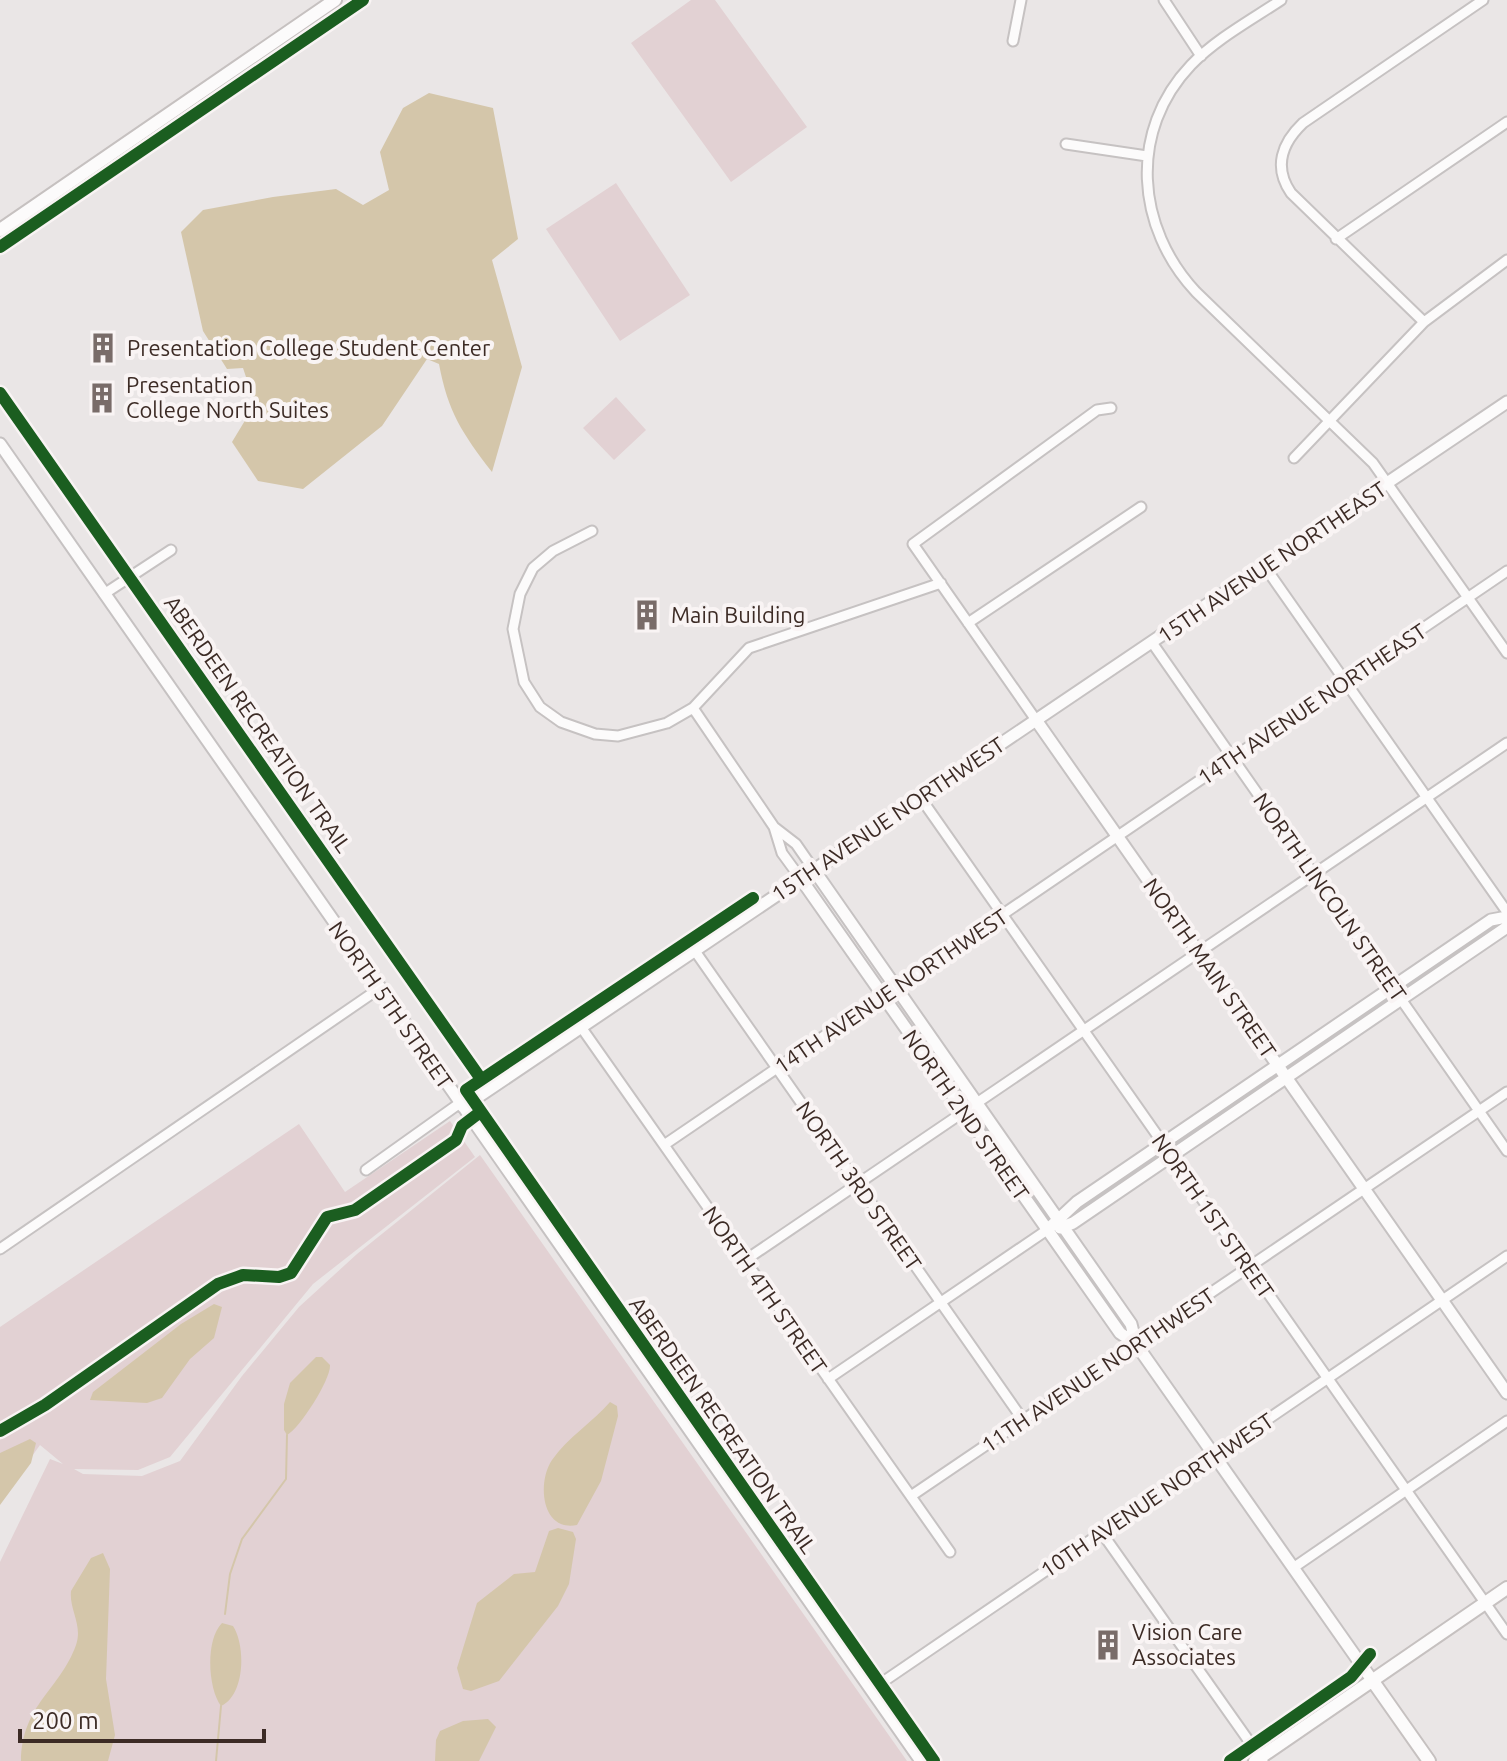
<svg xmlns="http://www.w3.org/2000/svg" width="1507" height="1761" viewBox="0 0 1507 1761" font-family="Ubuntu,sans-serif">
	<style>
		.green { fill: #e2d1d3 }
		.water { fill: #d4c6aa }
		.lines { fill: none; stroke-linecap: round; stroke-linejoin: round }
		.stream { stroke: #d4c6aa; stroke-width: 2 }
		.minor-casing { stroke: #c6c2c2; stroke-width: 13 }
		.tertiary-casing { stroke: #c6c2c2; stroke-width: 15 }
		.secondary-casing { stroke: #c6c1c0; stroke-width: 16 }
		.minor { stroke: #fcfbfb; stroke-width: 9 }
		.tertiary { stroke: #fcfbfb; stroke-width: 11 }
		.secondary { stroke: #fcfbfb; stroke-width: 12 }
		.cycleway-casing { stroke: #f9f4f4; stroke-width: 17 }
		.cycleway { stroke: #1b5e20; stroke-width: 12 }
		.labels { text-anchor: middle; stroke-width: 8; stroke-linejoin: round; paint-order: stroke }
		.poi-label { font-size: 22px; fill: #3c2b25; stroke: #f9f4f4; text-anchor: start }
		.street-label { font-size: 22px; fill: #3c2b25; stroke: #f9f4f4 }
	</style>
	<rect width="100%" height="100%" fill="#eae6e6"/>
	<path class="green" d="M691 0H715L807 127 731 182 631 43Z
		M616 183 690 295 620 341 546 229Z
		M616 397 646 430 614 460 583 428Z
		M450 1121 475 1157 313 1284 170 1457 138 1470 74 1469 83 1474 142 1476 180 1461 242 1376 299 1307 357 1254 480 1155 907 1761H0V1562L50 1459 63 1464 40 1445 0 1501V1327L299 1124 345 1192Z"/>
	<path class="water" d="M429 93 493 108 518 239 492 260 522 367 492 472C462 433 448 412 439 364L427 359 382 426 303 489 258 481 232 442 255 404 243 368 227 369 203 331 181 232 203 210 273 197 336 189 363 205 389 190 380 152 403 108Z
		M214 1304 222 1307 214 1338 190 1359 162 1398 147 1403 90 1400 93 1392 181 1324Z
		M316 1357H322L330 1365C331 1379 300 1428 287 1435L284 1430V1404L290 1383Z
		M610 1402 617 1406 618 1416 601 1481 577 1525C541 1532 537 1482 552 1460 568 1437 593 1422 610 1402Z
		M30 1439 36 1443 31 1463 0 1505V1453Z
		M558 1528 573 1532 576 1539 569 1584 558 1606 499 1681 471 1691 463 1689 457 1668 477 1603 514 1574 535 1572 549 1531Z
		M103 1553 110 1569 106 1679 115 1735 108 1761H21C22 1704 60 1690 76 1645 83 1625 69 1610 71 1591L91 1558Z
		M222 1623 233 1626C246 1646 245 1695 221 1706 208 1689 205 1640 222 1623Z
		M488 1719 496 1727 479 1761H435L436 1740 440 1731 463 1721Z"/>
	<g class="lines">
		<path class="stream" d="M225 1614 230 1574 242 1539 286 1479 287 1435
			M216 1761 221 1706"/>
		<g class="minor-casing">
			<path id="minor" d="M1164 0 1201 56
				M1281 0C1251 20 1216 39 1191 65 1128 131 1136 228 1196 292L1373 463 1507 653
				M1013 41 1021 0
				M1066 144 1147 156
				M1336 239 1507 122
				M1424 322 1291 193C1273 167 1282 143 1303 123L1483 0
				M1294 458 1424 322 1507 260
				M592 531 553 551 533 568 520 594 513 629 524 682 540 707 561 722 595 734 618 736 667 723 693 708 749 648 941 583
				M1265 567 1507 912
				M104 594 171 550
				M968 623 1141 507
				M1153 644 1507 1151
				M693 708 774 827 782 853 801 879
				M1036 720 913 544 1097 410 1111 408
				M920 797 1507 1634
				M774 827 796 844 814 870
				M695 951 1023 1420
				M581 1027 950 1552
				M664 1145 1507 571
				M366 1170 460 1103
				M0 1249 380 988
				M744 1261 1507 743
				M828 1379 1047 1230
				M911 1496 1507 1092
				M1102 1533 1263 1761
				M1293 1568 1507 1421
				M871 1690 1507 1256"/>
		</g>
		<g class="tertiary-casing">
			<path id="tertiary" d="M0 444 921 1761
				M1036 720 1507 1393
				M814 870 1131 1324 1136 1344 1372 1680
				M801 879 1120 1333 1136 1344
				M463 1107 1507 402
				M1060 1228 1073 1223 1507 927
				M1047 1230 1077 1202 1491 920 1507 917"/>
		</g>
		<g class="secondary-casing">
			<path id="secondary" d="M0 230 335 0
				M1372 1680 1429 1761
				M1255 1761 1507 1588"/>
		</g>
		<use href="#minor" class="minor"/>
		<use href="#tertiary" class="tertiary"/>
		<use href="#secondary" class="secondary"/>
		<g class="cycleway-casing">
			<path id="cycleway" d="M0 247 363 0
				M0 393 481 1079
				M753 898 466 1090 934 1761
				M0 1431 45 1405 218 1284 243 1275 279 1277 291 1273 327 1217 355 1210 456 1140 462 1126 479 1113
				M1230 1761 1351 1677 1370 1654"/>
		</g>
		<use href="#cycleway" class="cycleway"/>
	</g>
	<defs>
		<g id="building-bare" transform="scale(2.4)"><path d="M-4-6H4V6H1V3H-1V6H-4ZM-2.5-4.3h1.7v1.8h-1.7ZM.8-4.3h1.7v1.8H.8ZM-2.5-1h1.7V.8h-1.7ZM.8-1h1.7V.8H.8Z" fill="#796c69" stroke="#f9f4f4" stroke-width="2.5" paint-order="stroke"/></g>
	</defs>
	<g fill-rule="evenodd">
		<use href="#building-bare" x="103" y="348"/>
		<use href="#building-bare" x="102" y="398"/>
		<use href="#building-bare" x="647" y="615"/>
		<use href="#building-bare" x="1108" y="1645"/>
	</g>
	<g class="labels">
		<g class="poi-label">
			<text x="127" y="356">Presentation College Student Center</text>
			<text x="126" y="393">Presentation<tspan x="126" dy="25">College North Suites</tspan></text>
			<text x="671" y="623">Main Building</text>
			<text x="1132" y="1640">Vision Care<tspan x="1132" dy="25">Associates</tspan></text>
		</g>
		<g class="street-label">
			<text transform="translate(1272 562) rotate(-34)" y="8">15TH AVENUE NORTHEAST</text>
			<text transform="translate(1312 704) rotate(-34)" y="8">14TH AVENUE NORTHEAST</text>
			<text transform="translate(258 724) rotate(55)" y="8">ABERDEEN RECREATION TRAIL</text>
			<text transform="translate(888 819) rotate(-34)" y="8">15TH AVENUE NORTHWEST</text>
			<text transform="translate(1330 897) rotate(55)" y="8">NORTH LINCOLN STREET</text>
			<text transform="translate(1210 968) rotate(55)" y="8">NORTH MAIN STREET</text>
			<text transform="translate(891 991) rotate(-34)" y="8">14TH AVENUE NORTHWEST</text>
			<text transform="translate(391 1005) rotate(55)" y="8">NORTH 5TH STREET</text>
			<text transform="translate(966 1115) rotate(55)" y="8">NORTH 2ND STREET</text>
			<text transform="translate(859 1186) rotate(55)" y="8">NORTH 3RD STREET</text>
			<text transform="translate(1213 1216) rotate(55)" y="8">NORTH 1ST STREET</text>
			<text transform="translate(765 1290) rotate(55)" y="8">NORTH 4TH STREET</text>
			<text transform="translate(1098 1370) rotate(-34)" y="8">11TH AVENUE NORTHWEST</text>
			<text transform="translate(723 1425) rotate(55)" y="8">ABERDEEN RECREATION TRAIL</text>
			<text transform="translate(1157 1495) rotate(-34)" y="8">10TH AVENUE NORTHWEST</text>
		</g>
	</g>
	<path d="M20 1729v12h244v-12" fill="none" stroke="#3c2b25" stroke-width="4"/>
	<text x="32" y="1729" font-size="24" fill="#3c2b25" stroke="#f9f4f4" stroke-width="6" paint-order="stroke">200 m</text>
</svg>
